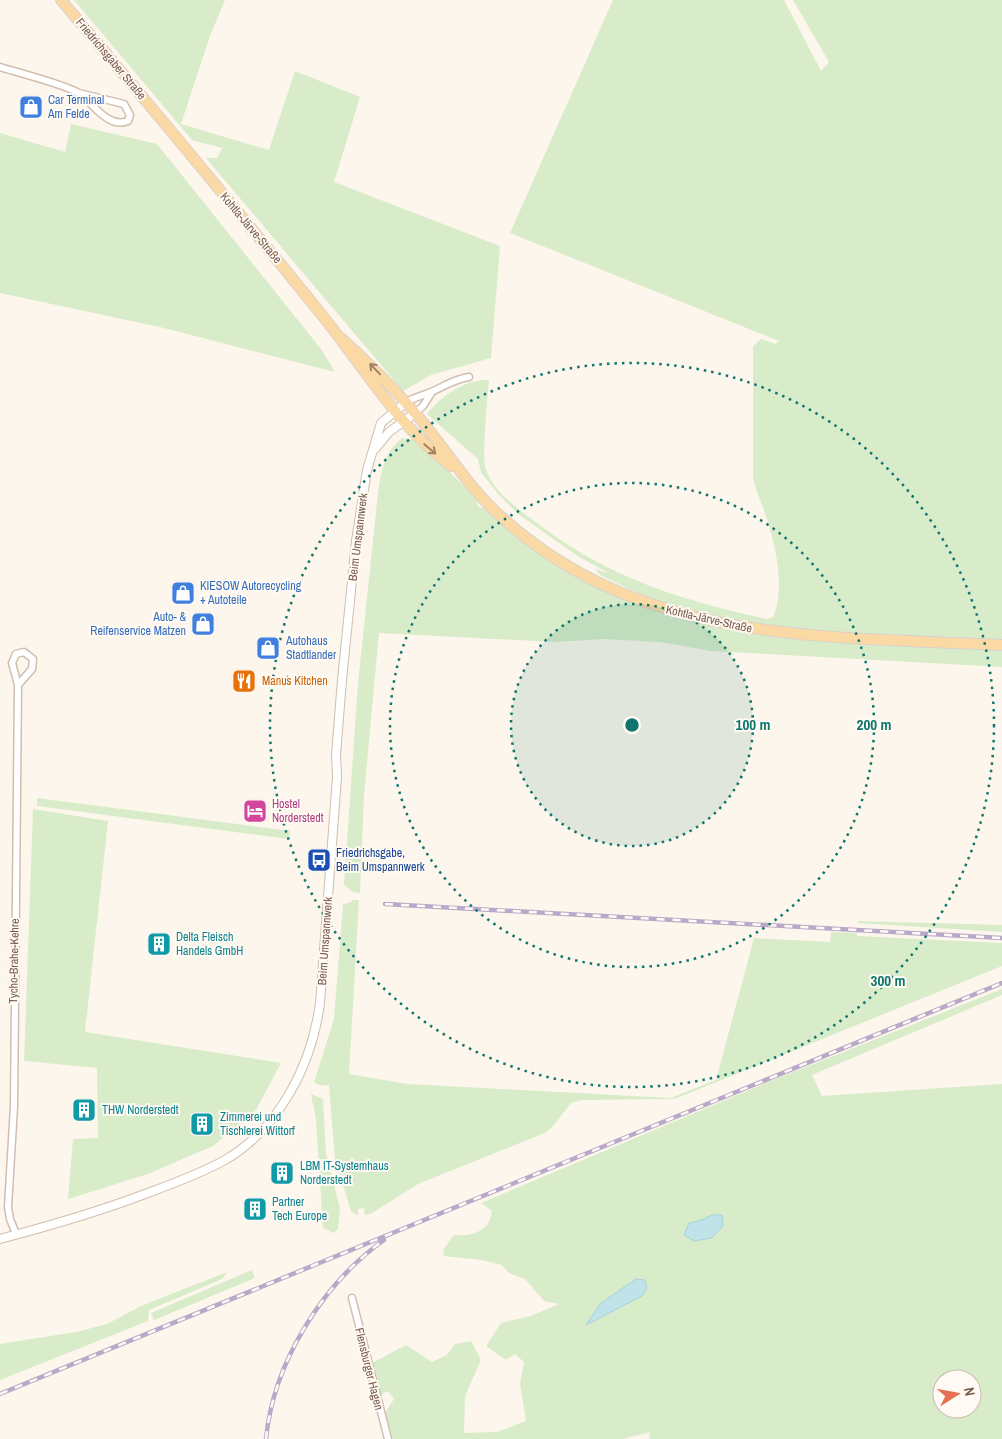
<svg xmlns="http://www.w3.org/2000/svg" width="1002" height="1439" viewBox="0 0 1002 1439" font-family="'Archivo Narrow',sans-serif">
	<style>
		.green { fill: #d8ecc9; fill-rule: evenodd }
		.water { fill: #bfe3e8; stroke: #a5d3da }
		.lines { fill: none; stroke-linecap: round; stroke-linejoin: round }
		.minor-casing { stroke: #d1beb0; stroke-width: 9 }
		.tertiary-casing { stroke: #d1beb0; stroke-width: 10 }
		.primary-casing { stroke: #dad1cd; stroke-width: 12 }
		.minor { stroke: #fff; stroke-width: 6 }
		.tertiary { stroke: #fff; stroke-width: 8 }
		.primary { stroke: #fbd9a5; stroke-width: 10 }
		.rail-casing { stroke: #b9a8c9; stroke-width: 4.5 }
		.rail { stroke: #fffaf3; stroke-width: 2.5; stroke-dasharray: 8; stroke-linecap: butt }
		.oneway { stroke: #a18267 }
		.ring { fill: none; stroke: #0f766e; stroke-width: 2.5; stroke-dasharray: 2.5 5 }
		.labels { text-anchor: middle; stroke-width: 4; stroke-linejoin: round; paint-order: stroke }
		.street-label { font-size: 12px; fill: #7a5c4d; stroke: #fffaf3 }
		.shop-label { font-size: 12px; fill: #366cbe; stroke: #fffaf3; text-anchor: start }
		.food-label { font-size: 12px; fill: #c56008; stroke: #fffaf3; text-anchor: start }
		.hotel-label { font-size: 12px; fill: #b23c85; stroke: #fffaf3; text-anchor: start }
		.transit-label { font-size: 12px; fill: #164399; stroke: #fffaf3; text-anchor: start }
		.culture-label { font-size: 12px; fill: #0d838f; stroke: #fffaf3; text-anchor: start }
		.centre { fill: #0f766e; stroke: #fffaf3; stroke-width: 2.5 }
		.ring-label { font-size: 15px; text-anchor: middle; font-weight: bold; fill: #0f766e; stroke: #fffaf3; stroke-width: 4; stroke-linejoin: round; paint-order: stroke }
	</style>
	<rect width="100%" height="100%" fill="#fdf6ec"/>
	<path class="green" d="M74 0H225L210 36 181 124 269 150 295 71 360 97 334 182 500 246 491 358 431 375 403 391 206 158H217L222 148 192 140Z
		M613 0H784L821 71 829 62 793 0H1002V641C901 636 786 638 688 611 658 602 628 589 600 575L595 569 609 573 579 557 518 514 498 494 481 472 478 459 427 414C441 396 465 379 489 380 488 397 481 458 486 470 493 490 513 505 529 517 604 576 675 599 767 619L773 617C786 587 775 543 765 513 761 501 755 490 753 476V346L761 339 775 344 779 341 510 233Z
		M71 124 157 144 321 349 335 372 164 328 0 293V133L65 152Z
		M413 436 477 499 478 507 486 508C512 526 538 544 564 561 577 570 591 582 605 589 726 650 870 643 1002 650V667L711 651 660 642 604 639 555 642 379 633 364 796 360 893 353 892 344 885 358 683 378 493C381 472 384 452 402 438L410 439Z
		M37 798 290 831 289 839 37 806Z
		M33 809 108 821 85 1032 281 1063 256 1110 213 1146 148 1174 68 1199 73 1139 98 1138 97 1068 24 1061Z
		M352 900H359L349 1074 407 1084 671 1098 716 1080 754 938 830 942 831 932 857 933V936L1002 943V966L677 1098 670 1099 581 1100 571 1103 554 1125 545 1133 418 1184 372 1213 365 1215 364 1208 358 1209V1216L351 1211 335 1160 329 1085 322 1086 314 1082 334 1019 343 904 351 902Z
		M858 921 1002 925V932L858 923Z
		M1002 989V995L812 1075 822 1096 1002 1084V1439H649L650 1432 623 1439H393L385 1413 394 1399 388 1391 379 1396 372 1363 406 1345 432 1362 447 1355 455 1344 471 1341 481 1360 465 1396 464 1433 497 1432 526 1421 520 1384 524 1362 515 1354 506 1360 486 1346 501 1323 531 1316 559 1304 544 1301 525 1279 509 1273 502 1265 482 1260 444 1256 443 1250 454 1235C472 1236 490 1232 492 1211L481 1203 768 1082ZM636 1279 629 1303 587 1324 601 1303ZM942 1379H972V1409H942Z
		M311 1094 323 1099 326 1154 340 1208 338 1229 334 1233 323 1228 316 1120Z
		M252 1270 255 1278 154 1320 151 1313Z
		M227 1272 222 1279 149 1310 148 1321 0 1380V1344L76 1332 107 1324 141 1306Z"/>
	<path class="water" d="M712 1215H722L723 1226 712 1238 694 1241 684 1235 689 1223 702 1220Z
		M636 1279 645 1280 647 1288 642 1296 586 1325 601 1303Z"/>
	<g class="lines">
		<g class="minor-casing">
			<path id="minor" d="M0 67C16 72 71 86 80 94 93 104 109 129 128 121L130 115 124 104 79 93
				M405 403C414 397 422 396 431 392 445 386 454 379 469 377
				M414 414 423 406 432 392
				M16 1234 10 1219 8 1207 14 1106 18 685 12 663 16 654 24 652 33 659 32 669 18 685
				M352 1298 388 1439"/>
		</g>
		<g class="tertiary-casing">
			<path id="tertiary" d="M375 449 389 432 414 414
				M0 1239C49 1226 98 1212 145 1194 172 1184 200 1174 225 1160 280 1128 312 1064 320 1003L337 777 336 755 342 680 356 541 367 470 381 423 405 403"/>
		</g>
		<g class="primary-casing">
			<path id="primary" d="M61 0C147 102 233 205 317 309 361 362 395 424 451 466
				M341 338C375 369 408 402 436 439 455 464 472 489 495 511 636 645 822 636 1002 645"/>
		</g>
		<use href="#minor" class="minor"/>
		<use href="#tertiary" class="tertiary"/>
		<use href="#primary" class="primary"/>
		<g class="rail-casing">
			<path id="rail" d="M385 904 1002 938
				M0 1394 1002 983
				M266 1439C273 1364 322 1284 384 1240"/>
		</g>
		<use href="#rail" class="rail"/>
	</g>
	<defs><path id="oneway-shaft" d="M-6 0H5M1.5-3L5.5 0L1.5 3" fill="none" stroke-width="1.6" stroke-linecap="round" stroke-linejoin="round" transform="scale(1.25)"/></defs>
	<g class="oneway">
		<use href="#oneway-shaft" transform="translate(375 369) rotate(-134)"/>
		<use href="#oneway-shaft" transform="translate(430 449) rotate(40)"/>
	</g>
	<circle cx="632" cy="725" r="121" fill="#0f766e" fill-opacity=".12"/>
	<g class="ring">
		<circle cx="632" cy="725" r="121"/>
		<circle cx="632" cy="725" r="242"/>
		<circle cx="632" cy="725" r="362"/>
	</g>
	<defs>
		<g id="shop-square" transform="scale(1.25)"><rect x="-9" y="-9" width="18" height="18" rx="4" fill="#3f7fe0" stroke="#fffaf3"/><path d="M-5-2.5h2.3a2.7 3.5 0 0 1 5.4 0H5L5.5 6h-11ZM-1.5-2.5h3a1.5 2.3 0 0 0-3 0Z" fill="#fff"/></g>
		<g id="restaurant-square" transform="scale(1.25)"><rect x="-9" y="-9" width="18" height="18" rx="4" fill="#e8710a" stroke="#fffaf3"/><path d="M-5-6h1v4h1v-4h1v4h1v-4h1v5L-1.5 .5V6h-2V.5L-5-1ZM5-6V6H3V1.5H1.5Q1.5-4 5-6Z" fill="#fff"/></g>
		<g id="hotel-square" transform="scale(1.25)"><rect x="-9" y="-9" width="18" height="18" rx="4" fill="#d1479c" stroke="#fffaf3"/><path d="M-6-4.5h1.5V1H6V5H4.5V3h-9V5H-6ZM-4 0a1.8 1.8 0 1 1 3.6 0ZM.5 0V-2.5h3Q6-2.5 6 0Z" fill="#fff"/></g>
		<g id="bus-square" transform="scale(1.25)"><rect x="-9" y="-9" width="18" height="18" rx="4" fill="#1a4fb4" stroke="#fffaf3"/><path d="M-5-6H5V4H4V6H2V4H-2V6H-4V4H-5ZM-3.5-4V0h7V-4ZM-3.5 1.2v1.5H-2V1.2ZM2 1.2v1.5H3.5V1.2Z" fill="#fff"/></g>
		<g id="building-square" transform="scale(1.25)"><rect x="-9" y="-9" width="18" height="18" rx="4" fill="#0f9aa8" stroke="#fffaf3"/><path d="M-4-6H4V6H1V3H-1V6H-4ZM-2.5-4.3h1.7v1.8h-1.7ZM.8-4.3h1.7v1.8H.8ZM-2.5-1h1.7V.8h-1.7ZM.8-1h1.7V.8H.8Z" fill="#fff"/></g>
	</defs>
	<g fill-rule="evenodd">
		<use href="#shop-square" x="31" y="107"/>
		<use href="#shop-square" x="183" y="593"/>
		<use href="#shop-square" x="203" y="624"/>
		<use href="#shop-square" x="268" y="648"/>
		<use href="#restaurant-square" x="244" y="681"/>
		<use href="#hotel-square" x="255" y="811"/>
		<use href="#bus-square" x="319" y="860"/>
		<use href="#building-square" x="159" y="944"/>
		<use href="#building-square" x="84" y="1110"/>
		<use href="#building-square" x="202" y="1124"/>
		<use href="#building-square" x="282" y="1173"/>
		<use href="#building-square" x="255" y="1209"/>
	</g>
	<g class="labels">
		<g class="street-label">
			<text transform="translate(111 59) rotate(50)" y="4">Friedrichsgaber Straße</text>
			<text transform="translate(251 228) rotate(50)" y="4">Kohtla-Järve-Straße</text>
			<text transform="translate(358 537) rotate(-83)" y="4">Beim Umspannwerk</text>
			<text transform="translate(709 619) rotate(13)" y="4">Kohtla-Järve-Straße</text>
			<text transform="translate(325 941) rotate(-86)" y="4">Beim Umspannwerk</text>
			<text transform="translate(14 961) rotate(-89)" y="4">Tycho-Brahe-Kehre</text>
			<text transform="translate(369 1369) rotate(76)" y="4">Flensburger Hagen</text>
		</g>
		<g class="shop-label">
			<text x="48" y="104">Car Terminal<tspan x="48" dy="14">Am Felde</tspan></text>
			<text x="200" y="590">KIESOW Autorecycling<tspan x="200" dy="14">+ Autoteile</tspan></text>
			<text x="186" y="621" text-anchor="end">Auto- &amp;<tspan x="186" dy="14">Reifenservice Matzen</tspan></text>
			<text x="286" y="645">Autohaus<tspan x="286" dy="14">Stadtlander</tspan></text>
		</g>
		<g class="food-label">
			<text x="262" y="685">Manu´s Kitchen</text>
		</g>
		<g class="hotel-label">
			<text x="272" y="808">Hostel<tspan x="272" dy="14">Norderstedt</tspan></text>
		</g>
		<g class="transit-label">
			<text x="336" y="857">Friedrichsgabe,<tspan x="336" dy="14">Beim Umspannwerk</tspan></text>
		</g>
		<g class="culture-label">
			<text x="176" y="941">Delta Fleisch<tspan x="176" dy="14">Handels GmbH</tspan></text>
			<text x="102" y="1114">THW Norderstedt</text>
			<text x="220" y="1121">Zimmerei und<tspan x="220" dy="14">Tischlerei Wittorf</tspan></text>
			<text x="300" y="1170">LBM IT-Systemhaus<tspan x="300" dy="14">Norderstedt</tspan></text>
			<text x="272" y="1206">Partner<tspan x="272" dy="14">Tech Europe</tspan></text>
		</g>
	</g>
	<circle cx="632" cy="725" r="8" class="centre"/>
	<g class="ring-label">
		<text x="753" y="730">100 m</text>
		<text x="874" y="730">200 m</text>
		<text x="888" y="986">300 m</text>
	</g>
	<g transform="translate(957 1394) rotate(79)"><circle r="24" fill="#fffaf3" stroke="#cabbb1"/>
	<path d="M0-4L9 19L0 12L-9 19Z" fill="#e76f51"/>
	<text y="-8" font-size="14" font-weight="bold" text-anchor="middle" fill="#7a5c4d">N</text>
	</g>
</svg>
